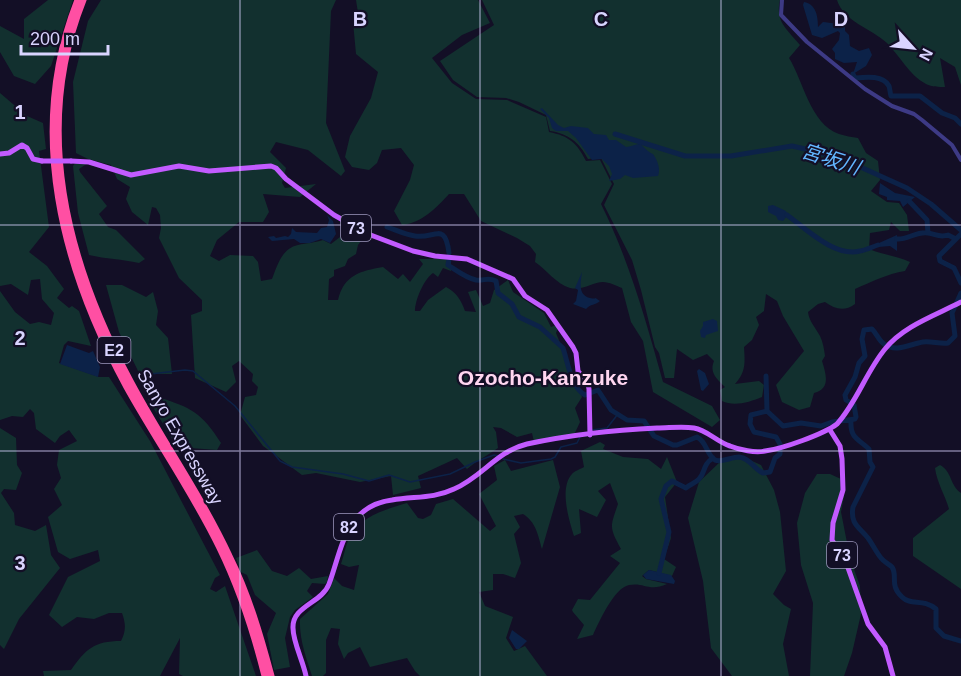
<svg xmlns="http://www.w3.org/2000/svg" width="961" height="676" viewBox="0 0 961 676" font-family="Helvetica,'Noto Sans JP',sans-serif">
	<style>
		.green { fill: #12302f }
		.water { fill: #0c2248 }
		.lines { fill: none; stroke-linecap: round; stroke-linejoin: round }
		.stream { stroke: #0c2248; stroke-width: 1.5 }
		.river { stroke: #0c2248; stroke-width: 5 }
		.minor { stroke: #3d3a85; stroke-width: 4 }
		.major { stroke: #c25bff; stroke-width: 5 }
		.highway { stroke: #ff4fa3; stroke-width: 7 }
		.major-bridge { stroke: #c25bff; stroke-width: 5 }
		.grid { fill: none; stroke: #d9d4ff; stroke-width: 1.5; stroke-opacity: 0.55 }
		.labels { text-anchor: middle; stroke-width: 4.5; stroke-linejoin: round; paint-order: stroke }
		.shield { fill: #130f26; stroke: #9e99be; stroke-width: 1.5 }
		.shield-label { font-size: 16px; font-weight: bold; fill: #d9d4ff }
		.street-label { font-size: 18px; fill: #d9d4ff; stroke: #130f26 }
		.water-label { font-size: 20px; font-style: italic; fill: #62b6ff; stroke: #130f26 }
		.quarter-label { font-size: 21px; font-weight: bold; fill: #ffd6f0; stroke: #130f26 }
		.grid-label { font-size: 20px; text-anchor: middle; font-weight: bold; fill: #d9d4ff; stroke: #130f26; stroke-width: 4.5; stroke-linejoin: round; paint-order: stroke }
	</style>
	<rect width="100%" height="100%" fill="#130f26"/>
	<path class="green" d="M48 0H73L51 66 35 84 14 76 0 52V26L24 39V19Z
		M101 0H336L331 11 326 123 345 171 341 176 308 150 276 142 270 152 286 168 282 183 285 188 316 184 300 197 263 194 269 212 263 222H239L217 240 210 256 219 261 230 255 253 256 258 262 261 281 272 279C277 266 282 248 298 245 307 243 314 243 323 240L331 244 340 237 355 230 365 236 358 245 356 254 348 259 345 266 334 270V276L329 279 328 300H338C344 275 360 271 383 267L398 279 403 274 410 282 423 264 419 259H451V271L443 268 438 277 433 273C424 279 415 300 415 311H420L428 300 446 287C457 293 461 300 465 311L476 312 468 292 476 290 483 306 490 303 494 290 508 280 513 292 544 313 551 327 556 325 558 328 556 333 582 397 575 408 580 422 574 435 534 442 532 433 517 437 501 428 493 427 496 432 498 448C487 456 476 461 467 469L457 458 418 476 421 488 393 495 391 476 360 482 316 473 302 475 263 446 240 415 245 397 256 395 258 387 252 381 253 374 239 361 232 366 236 382 226 392 195 378 191 315 202 311V300L179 278 159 238 161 228 160 215 156 208 152 207 148 225 132 212 126 199 130 187 117 179 111 165 88 159 76 153 73 82 88 21Z
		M356 0H478L490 23 462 35 432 58 452 83 476 99 507 100 546 117 549 132C569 136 577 143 586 161L600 160 612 184 601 204C629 260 646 321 663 382L712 406 720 420 712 427 653 392 643 341 631 322 622 288C617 286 609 282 603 282 593 282 583 291 570 288 556 284 546 269 535 262L536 254 530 246 517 238 481 221 464 194H449C436 208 422 223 402 225L394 211 410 180 414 165 401 148 382 150 377 163 369 170 352 167 345 157 350 136 371 98 378 72 356 54 353 22 358 13Z
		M482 0H780C775 22 787 29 800 45L789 58C803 80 810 124 839 134 845 136 852 137 858 138L866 153 878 161 880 180 871 191 887 202 899 203 907 215 909 231H900L891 222 889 230 870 233 869 249C883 255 898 256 910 262L905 271C887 274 871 282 855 289V304C844 312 835 309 825 302L818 304 808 312C809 321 815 327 820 336 823 342 824 349 825 356L822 361C826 374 831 389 814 393L810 407 799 410 782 402 776 385 804 351 783 316 777 301 766 294 764 311 756 317 759 325 752 340 744 347C745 363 746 372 735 384L759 381 764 385 762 397C750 402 734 407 722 401L720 390 725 387C717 379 709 373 714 361L707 354 693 360 677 349 674 378H665L659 353 655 347 641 290 632 260 604 205 614 184 601 158 588 159C579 142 569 134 550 131L546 115 519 102 506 98 477 97 453 80 440 61 494 25Z
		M837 0H961V85L955 67 940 58 945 87C939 87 932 87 926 84 909 75 900 56 887 43 872 29 843 21 837 0Z
		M0 93 27 116 43 123 46 149 39 151 49 227 29 252 47 266 64 289 57 298 69 308 72 306 79 311 91 346 68 341 64 345 59 363 99 377H109L150 441 220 575 215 578 210 589 216 592 225 586 256 676H183L179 674 180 638 160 676H44L43 671 71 670C86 649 94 641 121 641 126 631 126 624 122 613H109L94 619 77 617 62 627 49 615 68 577 100 561 98 550 70 559 58 552 48 517 62 505 54 489 61 478 57 465 59 450 77 441 69 430 60 436 55 443 36 429 34 413 30 409 23 417 12 416 0 420V291L15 312 30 324 39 322 51 325 54 313 42 299 40 279 31 280 28 295 11 284 0 286Z
		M76 162 88 163 79 169 80 172 107 206 99 214 108 227 116 230 145 259 139 263C122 259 106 259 89 255L78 213 73 166Z
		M106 285H122L146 297 153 292 158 311 156 325 168 338 172 374H155L141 377 119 332Z
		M157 397C191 407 202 413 221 443L217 450 177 447 148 399Z
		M0 428 16 438 17 465 22 473 16 490 4 489 1 493 14 513 15 525 35 531 46 525 51 555 60 568 19 619 4 649 0 645Z
		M600 442 605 445 603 449 623 457 648 459 661 469 667 457 677 482 665 497 671 538 664 559 676 567 672 576 649 570 642 576 646 579 667 584C649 592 644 582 629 585 614 588 599 622 593 635L577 639 584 625 573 612 572 610 578 599 590 600 620 563 610 556 621 549C609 527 610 527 618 504L610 483 598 491 606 500 597 517 579 509 581 533 574 536C569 520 559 488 572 474 574 471 581 469 584 467L581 451Z
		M741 456 761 465 774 490 780 512 786 571 773 594 784 605 791 609 783 644 789 676H732L711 648 703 581 688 518 699 482 721 461Z
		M505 460 511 471 553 460 560 487 542 549C538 535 536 522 523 514L514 516 520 527 514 534 521 563 515 578 503 574H493V590L479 592 485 606 513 617 506 638 514 651 525 646 547 676H420L415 671 407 658 370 667 360 647 348 653 344 659 338 644 340 629 331 628 326 640V673L323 676H312C306 657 299 639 300 619L328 594 334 578 342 586 354 590 359 565 349 567 341 564C344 555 346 544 350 536 361 516 387 509 407 503L418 518 423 519 431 515 436 504 453 499 490 531 496 526 479 494 497 480 494 466Z
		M940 465C952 471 950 486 961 493V589L913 556V538L949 509C945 495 937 483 935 468Z
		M817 474H830L841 479 844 496 841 512 850 558 860 586 861 614 852 653 844 676H810L813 603 801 565 797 523 805 493Z
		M257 550 272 571 287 576 299 568 311 579 328 576 327 582 325 584 312 583 307 591 313 597 295 610 290 617 285 638 290 667 274 670 267 634 276 613 255 595 247 575 241 572 236 558Z"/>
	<path class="water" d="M804 2C816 4 818 16 818 27L823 22C831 23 836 23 845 26V31L849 35 850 46 859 51 869 48 872 55 866 66 853 74 857 62 844 63 835 59V53L832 49 839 40 840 33 838 31 822 38 812 35 803 5Z
		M542 108 558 125 564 128 571 126 588 128 594 134 606 135 609 140H616L626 147C630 147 636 144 639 144 642 144 647 152 653 154 657 160 661 168 658 176L633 178 625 175 620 179 609 181 612 174 609 166 602 159 592 160 576 138 568 131H556L552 128 549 118 540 109Z
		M880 183 895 193 915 197 903 207 900 201 887 200V197L879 194Z
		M773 205 786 211 787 216 783 221 778 220 776 216 768 212V206Z
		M327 215 333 221 336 234 330 243 321 239 310 243H300L294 239 272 241 268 237 274 236 276 238 285 236 288 237 291 234 292 228 296 232 317 233 321 228 327 227 329 220Z
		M897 235V251L890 246 878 247 879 243Z
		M582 272C581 281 577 295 590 298 600 300 591 295 600 301 596 305 590 304 586 309L573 304 576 301 578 290 575 288Z
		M713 319 717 321 718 331 706 335 705 338 701 337 700 331 703 326V322Z
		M67 345 89 353 93 351 100 367 98 377 60 364Z
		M699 369 705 373 709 384 703 391 701 390 697 371Z
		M649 570 671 575 675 581 674 584 646 579 643 575Z
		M512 630 527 641 519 649H516L509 638Z"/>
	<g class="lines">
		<path class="stream" d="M142 375 185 370 193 371 235 406 280 461 292 467 343 474 369 481 389 475 410 482 450 474 475 462 494 455 499 456
			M592 430 607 428 618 414
			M503 459 521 463 551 459 555 457 561 447 577 443 581 435"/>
		<path class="river" d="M853 74 855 78C866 77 883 75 889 86 890 89 890 93 891 96H920L942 113 955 118 961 124
			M615 134 685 156H731L792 146 814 151 847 161 907 188 931 204 961 230
			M909 201 927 220 928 233
			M787 215C805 228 835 258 860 251 866 250 872 247 878 245
			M387 227C396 230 406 235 415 236 435 239 445 221 449 253
			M961 234 939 256 940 261 954 268 961 283
			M897 239C907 240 917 231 928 233 936 234 939 238 948 235L956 239
			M449 259 448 265C456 270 466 278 476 280 484 281 488 277 496 281L498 293 512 304 519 317 540 327 563 348C568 363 571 387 585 395L598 390 611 410 627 420 644 421 654 436 673 445H677L697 437C707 442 706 454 715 460 721 463 731 457 739 457 750 458 754 469 763 473L770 472 775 458 780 454V444L776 437 754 432 750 424 751 415 767 411 783 426 801 423 821 426 832 422 855 419 856 417 854 405 846 400 845 395 855 377 859 363 865 356 862 339 864 330 872 329C877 334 879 341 884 344 896 353 910 344 923 342 931 341 940 344 948 343L955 336 952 313 961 293
			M766 376 767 411
			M851 420C850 438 857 438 869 449L870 462 873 467 853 507C850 524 859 527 868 538 873 545 876 552 881 558 884 562 889 564 892 567 898 576 889 585 902 597 911 606 923 598 936 609V628L944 636 961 641
			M659 573 669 532 661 499 666 486 672 481 686 488C690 484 696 483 699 479 706 472 702 465 713 458"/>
		<path class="minor" d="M782 0 781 15 807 42 865 89 892 106 914 114 922 120 952 145 961 160"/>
		<path class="major" d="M0 154 9 153 22 145 27 148 33 159 42 161
			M71 161 89 162 131 175 179 166 209 171 271 166 276 168 286 179 334 215 368 234 413 251 435 256 467 259 513 279 525 296 547 310 573 347 576 353 578 371 588 384 589 389 590 435
			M830 430 840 446 842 459 843 490 833 523 832 540 847 565 868 624 885 647 893 676
			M306 676C303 661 293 642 293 628 292 606 322 603 329 584 342 549 345 506 392 500 414 496 433 499 454 489 481 478 497 451 527 444 569 435 614 430 657 428 669 428 682 426 694 428 707 430 717 442 730 446 740 450 755 453 765 451 782 449 824 434 837 424 857 402 866 372 885 349 903 326 936 315 961 302"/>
		<path class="highway" d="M78 0C26 131 62 268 127 387 157 441 193 492 220 548 240 589 254 632 265 676
			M83 0C31 130 67 264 131 383 162 441 201 496 229 556 248 594 260 635 271 676"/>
		<path class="major-bridge" d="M42 161H71"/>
	</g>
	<path class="grid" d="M240 0V676M480 0V676M721 0V676M0 225H961M0 451H961"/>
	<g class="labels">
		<g class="shield">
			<rect x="341" y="215" width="30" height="26" rx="4.5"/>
			<rect x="97.5" y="337" width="33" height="26" rx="4.5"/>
			<rect x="334" y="514" width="30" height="26" rx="4.5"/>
			<rect x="827" y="542" width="30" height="26" rx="4.5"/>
		</g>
		<g class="shield-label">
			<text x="356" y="234">73</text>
			<text x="114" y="356">E2</text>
			<text x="349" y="533">82</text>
			<text x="842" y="561">73</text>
		</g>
		<g class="street-label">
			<text transform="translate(180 437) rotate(60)" y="6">Sanyo Expressway</text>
		</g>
		<g class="water-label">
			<text transform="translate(831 159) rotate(18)" y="7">宮坂川</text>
		</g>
		<g class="quarter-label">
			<text x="543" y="385">Ozocho-Kanzuke</text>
		</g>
	</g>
	<g class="grid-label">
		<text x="360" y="26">B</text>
		<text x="601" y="26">C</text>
		<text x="841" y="26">D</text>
		<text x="20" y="119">1</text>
		<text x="20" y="345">2</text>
		<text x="20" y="570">3</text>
	</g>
	<g transform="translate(913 48) rotate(117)" stroke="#130f26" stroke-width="4.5" paint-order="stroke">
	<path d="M0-4.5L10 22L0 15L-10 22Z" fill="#d9d4ff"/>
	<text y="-9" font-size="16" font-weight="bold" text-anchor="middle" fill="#d9d4ff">N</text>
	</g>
	<path d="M21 45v9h87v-9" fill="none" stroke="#d9d4ff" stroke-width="3"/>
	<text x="30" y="45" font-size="18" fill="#d9d4ff" stroke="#130f26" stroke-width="4.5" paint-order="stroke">200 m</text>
</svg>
